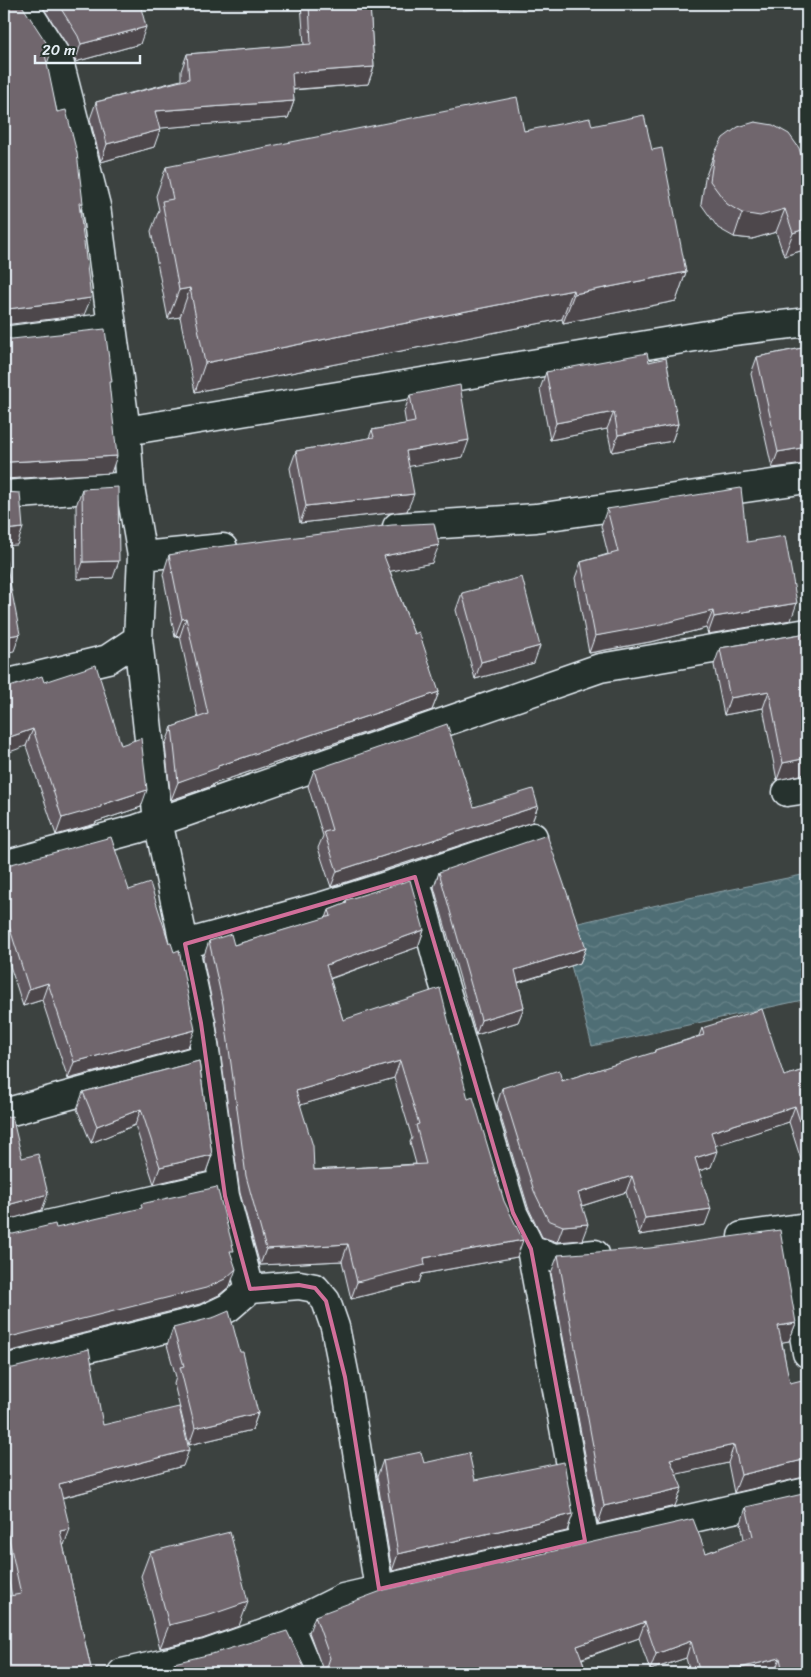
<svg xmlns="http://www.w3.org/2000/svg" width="811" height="1677" viewBox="0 0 811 1677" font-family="Sriracha,sans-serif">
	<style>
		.water { fill: url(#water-waves); stroke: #8ca2a9 }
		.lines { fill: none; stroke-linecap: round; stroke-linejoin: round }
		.minor-casing { stroke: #e8f1f8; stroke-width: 31 }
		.minor { stroke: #26332d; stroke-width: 28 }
		.wall { fill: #60585e; stroke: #e8f1f8; fill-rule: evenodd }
		.shaded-wall { fill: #4e474c; stroke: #e8f1f8 }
		.building { fill: #70666d; stroke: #e8f1f8; fill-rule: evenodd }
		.marked { fill: none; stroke: #d16f9a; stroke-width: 4; stroke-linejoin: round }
	</style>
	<defs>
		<pattern id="water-waves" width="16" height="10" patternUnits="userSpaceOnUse" patternTransform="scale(1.25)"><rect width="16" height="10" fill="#4f6e75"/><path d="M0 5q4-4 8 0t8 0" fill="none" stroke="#688389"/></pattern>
	</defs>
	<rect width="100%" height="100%" fill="#3c4240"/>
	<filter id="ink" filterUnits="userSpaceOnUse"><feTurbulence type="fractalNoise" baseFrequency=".02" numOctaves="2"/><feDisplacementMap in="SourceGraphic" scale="10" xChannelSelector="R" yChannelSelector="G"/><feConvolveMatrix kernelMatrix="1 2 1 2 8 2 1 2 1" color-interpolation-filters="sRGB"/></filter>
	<g filter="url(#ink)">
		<path class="water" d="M807 874V999L592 1046 561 927 679 900Z"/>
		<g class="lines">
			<g class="minor-casing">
				<path id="minor" d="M23 4 59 61 96 206 126 431 130 487 142 556
					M4 341 112 327
					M126 431 725 332 807 322
					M4 495 118 487
					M397 527 536 518 807 479
					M4 684 108 659 138 639 142 556 223 548
					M787 792 807 789
					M4 865 137 829 600 668 807 633
					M415 877 533 837
					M185 944 323 906 415 877 442 978 513 1213 531 1249 555 1258 595 1254
					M4 1113 206 1058
					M786 1230 807 1353
					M4 1235 223 1184
					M742 1236 807 1227
					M531 1249 585 1541
					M250 1289 299 1285 315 1288 326 1301 335 1327 345 1377 379 1589
					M4 1369 205 1319 228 1308 250 1289 225 1196 201 1023 158 821 138 639
					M289 1625 309 1673
					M122 1673 206 1654 289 1625 343 1598 807 1492"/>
			</g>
			<use href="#minor" class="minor"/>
		</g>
		<path class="wall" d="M41 4H140V44L75 62 72 53Z
			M301 4H423L370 8 374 67 368 84 293 90 294 101 288 118 159 128 154 147 101 162 90 119 96 102 181 80V71L187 54 304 45Z
			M755 122 807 249 784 256 776 232 752 239 734 237 718 228 701 204 705 178 714 154Z
			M592 126 652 150 686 272 676 301 563 323 562 319 195 392 180 317 168 319 151 231 159 210 156 196 166 167 524 131Z
			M807 347V464L772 468 751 374 757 357Z
			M649 362 678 424 672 441 612 452 607 429 550 440 540 389 546 372Z
			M410 395 463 457 408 466 407 511 300 523 290 468 296 451 369 438 372 430 406 424 404 412Z
			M82 489 113 578 77 579 76 506Z
			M607 509 747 542 791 620 708 634 706 628 655 641 589 653 575 578 581 562 608 554 601 526Z
			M169 555 432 563 390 571 414 634 439 692 432 710 213 784 212 786 171 800 165 745 172 727 198 718 180 636 175 637 163 574Z
			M462 593 534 663 475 679 456 610Z
			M807 633V774H805L777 780 763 708 724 715 714 665 720 648Z
			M44 682 141 807 96 822 95 824 56 835 26 746Z
			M314 770 474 807 538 806 532 822 331 887 318 848 323 836 308 786Z
			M4 866 129 890 188 1047 68 1079 42 1000 23 1006 4 947Z
			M439 872 586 948 580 963 518 983 524 1007 518 1022 476 1035 434 887Z
			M346 900 424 930 418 947 330 979 343 1020 468 1099 517 1257 422 1274 419 1282 351 1299 342 1261 260 1265 240 1193 216 1021 203 958 209 941 234 945 326 918 329 910 345 904ZM394 1078 412 1138 410 1142 416 1164 314 1170 300 1105Z
			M702 1028 784 1076 807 1069V1168L804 1169 789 1122 715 1145 711 1167 699 1171 705 1225 639 1235 626 1192 582 1206V1240L557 1242 542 1237 528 1207 497 1104 502 1088 562 1081 654 1053 655 1050 699 1036Z
			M199 1061 212 1155 206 1172 154 1184 135 1125 91 1143 77 1109 83 1092Z
			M807 1235V1262L804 1243Z
			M558 1255 796 1323 789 1341 782 1342 804 1477 734 1493 728 1463 676 1474 675 1506 598 1524 551 1273Z
			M173 1328 258 1413 252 1430 189 1445 174 1384 176 1377 167 1345Z
			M4 1367 103 1425 183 1466 62 1498 64 1545H63L92 1673 12 1596 4 1559Z
			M383 1460 424 1463 573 1514 567 1531 392 1571 377 1477Z
			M746 1507 807 1673H690L686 1658 650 1670 639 1638 582 1659 587 1673H162L171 1671 174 1663 305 1669 312 1672 320 1671 323 1670 309 1632 315 1616 706 1553 744 1539 741 1523Z
			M150 1552 239 1626 202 1639 160 1648 141 1576Z"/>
		<path class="shaded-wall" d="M364 4H423L362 9Z
			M465 4H529L528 7 463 10Z
			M146 27 140 44 75 62 81 44Z
			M51 52 45 70V54Z
			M374 67 368 84 286 90 292 73Z
			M294 101 288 118 149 129 155 111Z
			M160 130 154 147 101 162 107 144Z
			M79 203H83L77 220Z
			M785 209 776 232 752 239 734 237 742 213Z
			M807 228V249L784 256 793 233Z
			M686 272 676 301 563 323 574 294Z
			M190 288 180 317 168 319 179 290Z
			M573 290 562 319 195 392 205 363Z
			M91 298 84 315 4 325V310L8 309Z
			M614 412 607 429 550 440 556 423Z
			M678 424 672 441 612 452 618 435Z
			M469 440 463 457 400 468 406 451Z
			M807 447V458L805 464 772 468 778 452Z
			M117 456 111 473 4 479V464L9 462Z
			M414 494 407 511 300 523 306 506Z
			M23 528 17 545 4 546V530Z
			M439 545 432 563 377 574 384 556Z
			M119 561 113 578 77 579 83 562Z
			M797 603 791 620 708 634 714 617Z
			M713 611 706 628 655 641 589 653 595 636Z
			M186 618 180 636 175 637 182 619Z
			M20 634 14 651 4 653V637Z
			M540 646 534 663 475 679 481 662Z
			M769 691 763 708 724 715 730 698Z
			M439 692 432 710 213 784 212 786 171 800 178 782 218 766Z
			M33 729 26 746 4 754V739Z
			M807 758V767L805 774 777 780 783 763Z
			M147 790 141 807 96 822 95 824 56 835 62 818Z
			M538 806 532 822 331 887 337 871Z
			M9 926 4 939V928Z
			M424 930 418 947 320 982 326 965Z
			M586 948 580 963 509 985 515 970Z
			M48 983 42 1000 23 1006 29 989Z
			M524 1007 518 1022 476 1035 481 1020Z
			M195 1030 188 1047 68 1079 74 1062Z
			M400 1061 394 1078 290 1108 296 1091Z
			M795 1106 789 1122 705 1149 711 1132Z
			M141 1109 135 1125 91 1143 97 1126Z
			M717 1151 711 1167 689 1174 695 1158Z
			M212 1155 206 1172 154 1184 160 1167Z
			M807 1160V1168L804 1169Z
			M632 1176 626 1192 572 1209 578 1193Z
			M48 1194 42 1210 4 1221V1206Z
			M711 1209 705 1225 639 1235 645 1218Z
			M588 1224 582 1240 557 1242 563 1226Z
			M523 1240 517 1257 422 1274 419 1282 351 1299 357 1282 424 1258Z
			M348 1244 342 1261 260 1265 266 1249Z
			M236 1269 230 1286 219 1295 200 1304 4 1353V1339L6 1338Z
			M796 1323 789 1341 772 1344 778 1326Z
			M258 1413 252 1430 189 1445 195 1428Z
			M734 1445 728 1463 664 1477 670 1459Z
			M189 1450 183 1466 53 1500 59 1484Z
			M807 1459V1477H804L734 1493 741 1475Z
			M682 1488 675 1506 598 1524 604 1506Z
			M573 1514 567 1531 392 1571 398 1554Z
			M70 1529 64 1545 54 1547 60 1531Z
			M248 1602 239 1626 202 1639 160 1648 169 1625Z
			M645 1622 639 1638 571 1662 577 1646Z
			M691 1641 686 1658 650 1670 656 1654Z
			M780 1658 774 1673H720Z"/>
		<path class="building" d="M4 4H21L51 50V52L45 54 57 112 66 110 77 153 83 203H79L91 298 8 309 4 310Z
			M58 4H140L146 27 81 44 78 36Z
			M309 4H370L374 67 292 73 294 101 155 111 160 130 107 144 96 102 189 79 187 54 311 44Z
			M517 97 524 131 590 118 592 126 644 115 652 150 662 148 686 272 574 294 573 290 205 363 190 288 179 290 162 201 173 199 166 167Z
			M755 122 773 125 789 134 799 148 807 175V228L793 233 785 209 760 216 742 213 727 204 710 181 714 154 723 138 738 127Z
			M105 329 112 382H109L117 456 9 462 4 464V338L12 339Z
			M807 347V447L778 452 757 357Z
			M647 353 649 362 666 358 678 424 618 435 614 412 556 423 546 372Z
			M460 385 469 440 406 451 414 494 306 506 296 451 374 437 372 430 415 422 410 395Z
			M118 487 119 561 83 562 82 489Z
			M741 488 747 542 785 536 797 603 714 617 713 611 661 624 595 636 581 562 618 552 607 509Z
			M4 492 20 493 23 528 4 530Z
			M434 523 439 545 384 556 414 634 419 632 439 692 218 766V768L178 782 172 727 208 714 186 618 182 619 169 555 201 549 392 525Z
			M4 552 20 634 4 637Z
			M522 577 540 646 481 662 462 593Z
			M807 633V758L783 763 769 691 730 698 720 648Z
			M96 665 121 745 141 738 147 790 101 805V807L62 818 33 729 4 739V689L42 676 44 682Z
			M447 724 474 807 533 789 538 806 337 871 324 832 332 830 314 770Z
			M547 835 586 948 515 970 524 1007 481 1020 439 872Z
			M111 837 129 890 150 883 169 943H171L174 952 179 950 195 1030 74 1062 48 983 29 989 9 926 4 928V866Z
			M410 880 424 930 326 965 343 1020 440 988 468 1099 473 1097 504 1201 523 1240 424 1258 425 1265 357 1282 348 1244 266 1249 246 1176 223 1004 209 941 231 934 234 945 331 916 329 910 347 903 346 900ZM400 1061 419 1124 416 1125 426 1164 314 1170 313 1146 296 1091Z
			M762 1009 784 1076 807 1069V1143L795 1106 711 1132 717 1151 695 1158 711 1209 645 1218 632 1176 578 1193 588 1224 563 1226 548 1220 534 1191 502 1088 559 1070 562 1081 655 1052V1050L704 1035 702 1028Z
			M199 1061 212 1155 160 1167 141 1109 97 1126 83 1092Z
			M12 1116 22 1158 38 1154 48 1194 4 1206V1118Z
			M217 1187 234 1251H230L236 1269 225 1279 206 1288 6 1338 4 1339V1233L13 1234 55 1224 56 1228 142 1208 141 1204Z
			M780 1230 796 1323 778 1326 790 1383 802 1380 807 1403V1459L741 1475 734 1445 670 1459 682 1488 604 1506 558 1255 650 1248Z
			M229 1311 240 1352H243L258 1413 195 1428 180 1367 184 1366 173 1328 215 1317Z
			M89 1349 103 1425 179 1407 189 1450 59 1484 70 1529 60 1531 92 1673H4V1597L21 1594 4 1516V1507L7 1506 4 1495V1367L5 1368H13Z
			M421 1452 424 1463 469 1453 475 1480 564 1462 573 1514 398 1554 383 1460Z
			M807 1493V1673H783L780 1658 720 1673H700L691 1641 656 1654 645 1622 577 1646 587 1673H162L175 1669 174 1663 215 1653 287 1631 305 1669 312 1672 320 1671 327 1667 330 1658 315 1616 384 1590 693 1519 706 1553 753 1536 746 1507Z
			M230 1532 248 1602 210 1615 169 1625 150 1552Z"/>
	</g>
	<path class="marked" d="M415 877 513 1213 531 1249 585 1541 379 1589 345 1377 326 1301 315 1288 299 1285 250 1289 225 1196 201 1023 185 944Z"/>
	<rect width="811" height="1677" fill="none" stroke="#26332d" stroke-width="20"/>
	<rect x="10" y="10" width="791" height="1657" fill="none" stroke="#e8f1f8" stroke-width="2" filter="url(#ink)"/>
	<path d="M35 55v8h105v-8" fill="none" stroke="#e8f1f8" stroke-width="2.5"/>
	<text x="42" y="55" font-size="15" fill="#e8f1f8" stroke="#26332d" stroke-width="4" paint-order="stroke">20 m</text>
</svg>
